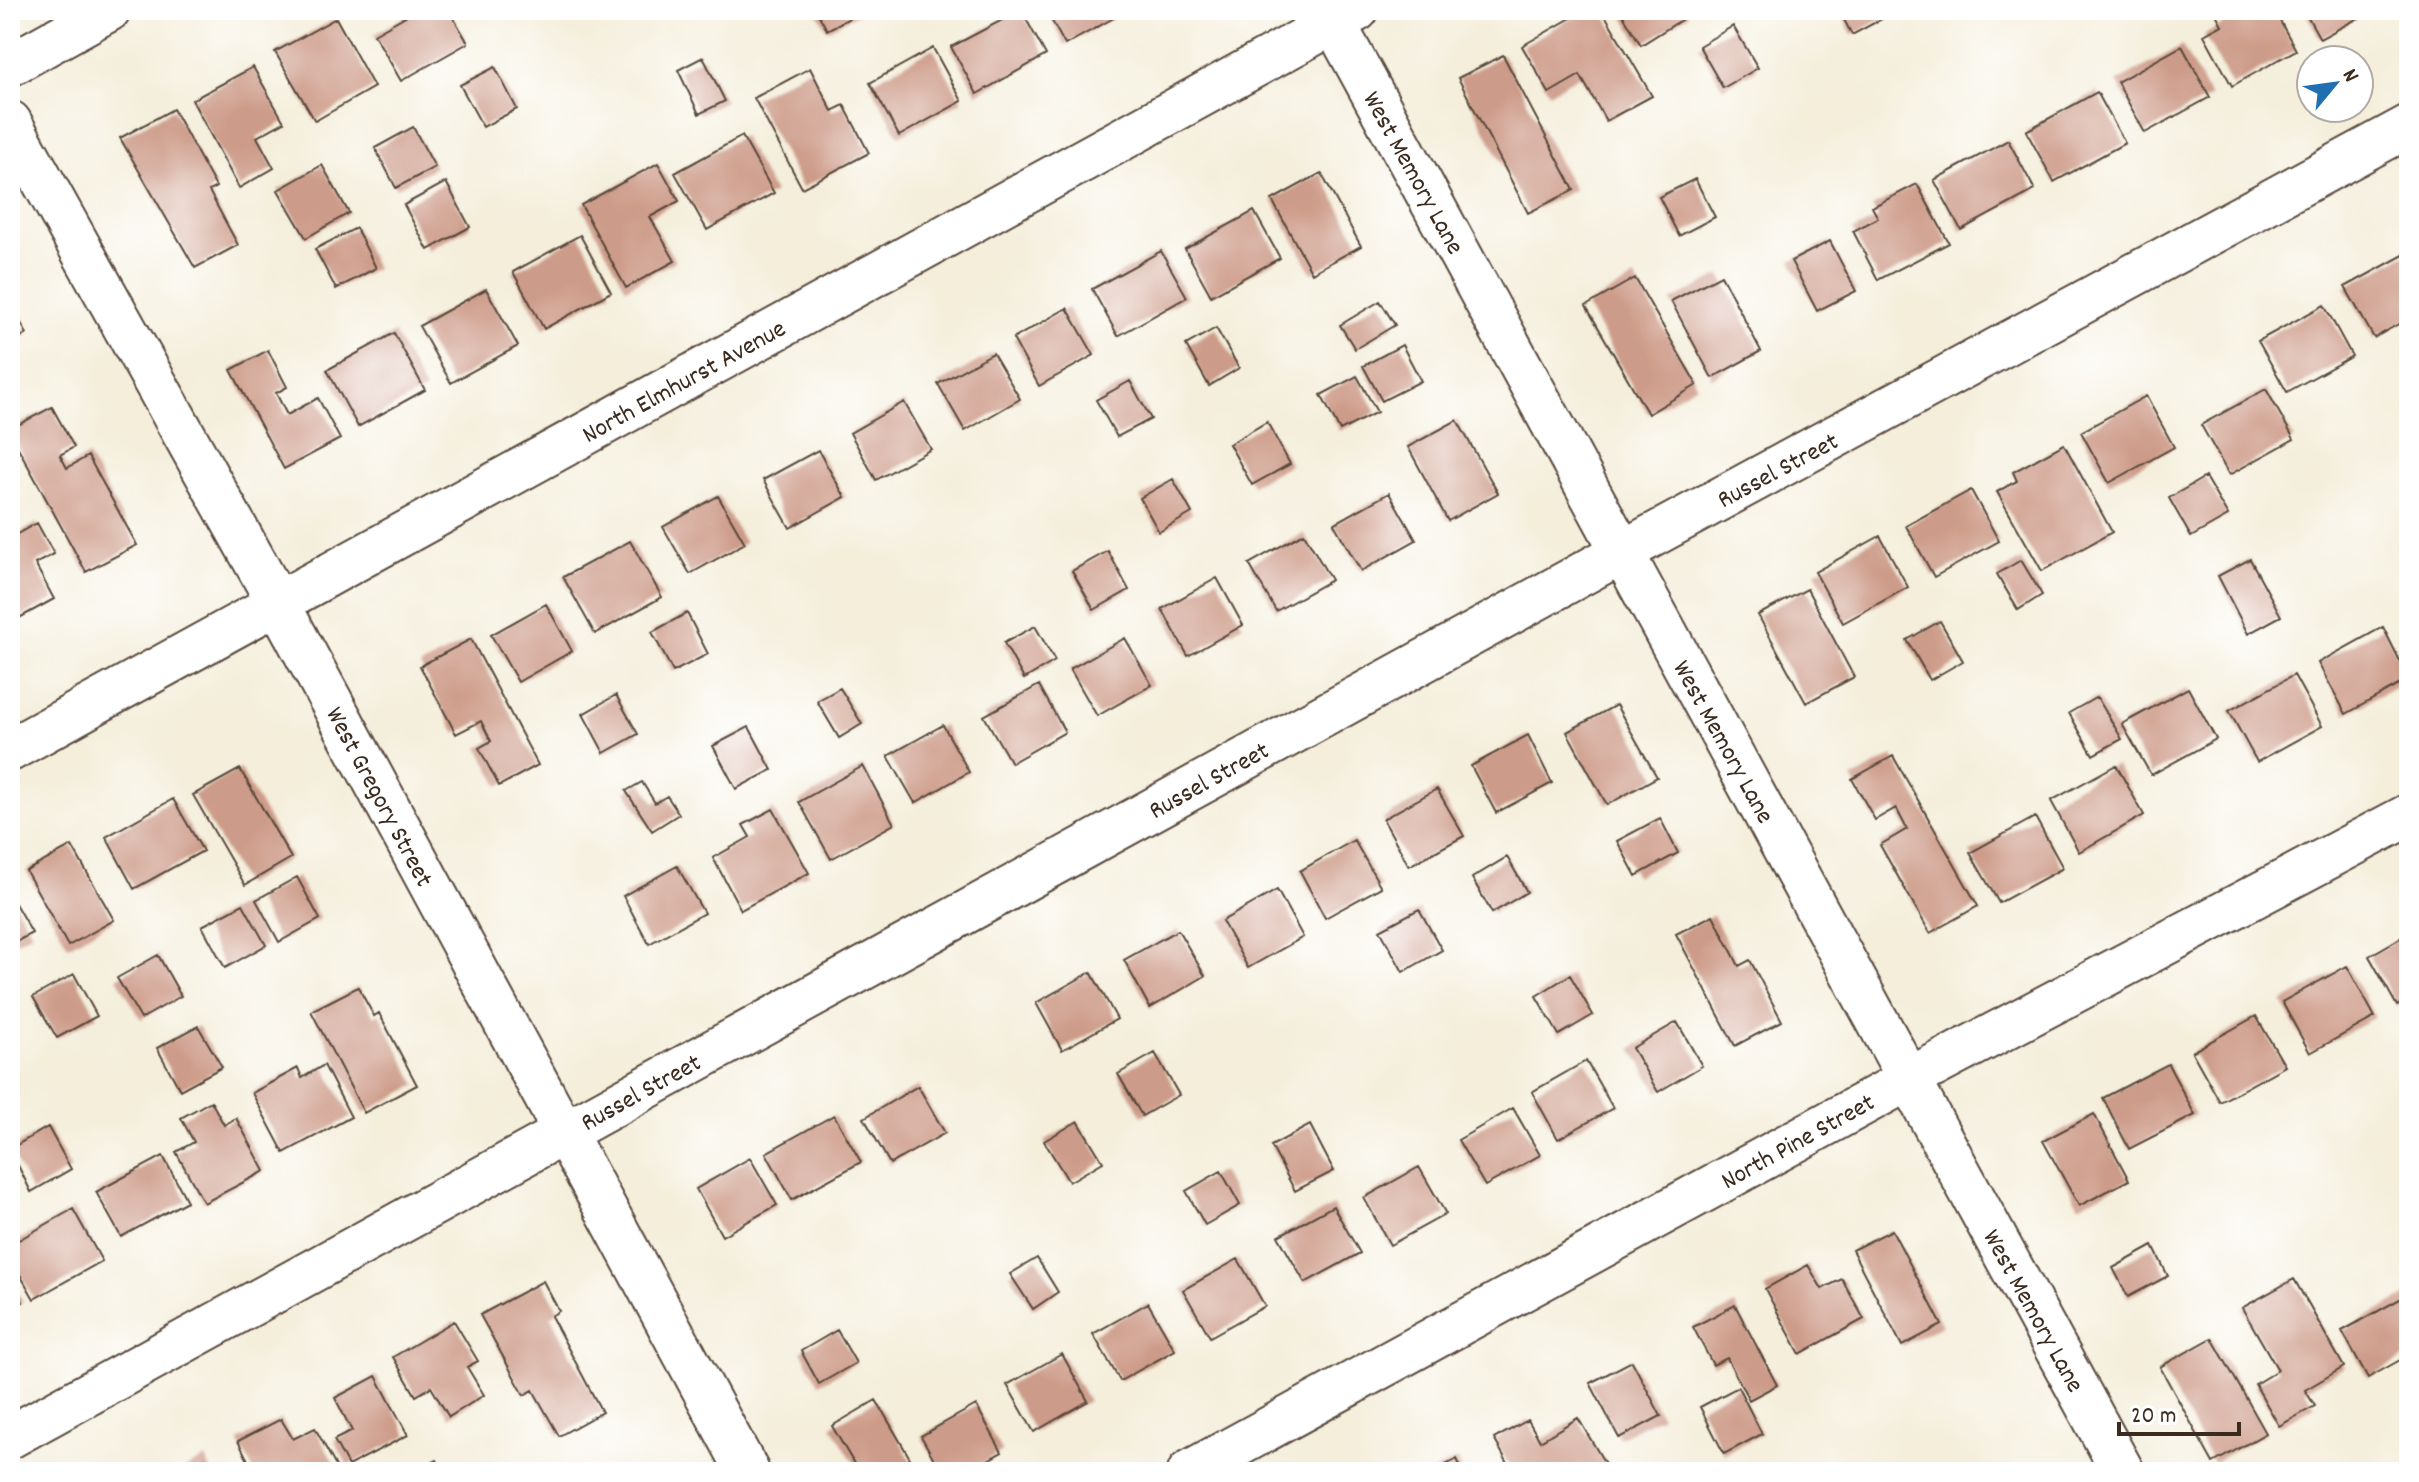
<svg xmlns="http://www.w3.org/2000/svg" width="2419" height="1482" viewBox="0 0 2419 1482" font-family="Dekko,sans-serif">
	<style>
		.building { fill: #cd9b89 }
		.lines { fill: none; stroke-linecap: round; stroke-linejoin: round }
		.minor-casing { stroke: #57473a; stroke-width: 46 }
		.minor { stroke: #fff; stroke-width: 42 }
		.labels { text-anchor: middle; stroke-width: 6; stroke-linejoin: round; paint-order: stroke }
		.street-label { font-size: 26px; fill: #3b2a1e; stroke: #fff }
	</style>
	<rect width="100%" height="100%" fill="#fff"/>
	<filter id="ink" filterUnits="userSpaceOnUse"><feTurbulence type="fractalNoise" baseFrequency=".0125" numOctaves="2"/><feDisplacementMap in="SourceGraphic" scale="16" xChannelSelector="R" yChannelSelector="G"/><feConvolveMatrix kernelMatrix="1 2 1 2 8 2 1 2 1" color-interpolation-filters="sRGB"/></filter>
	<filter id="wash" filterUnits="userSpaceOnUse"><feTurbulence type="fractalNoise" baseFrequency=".006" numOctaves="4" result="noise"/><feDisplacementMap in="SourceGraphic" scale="32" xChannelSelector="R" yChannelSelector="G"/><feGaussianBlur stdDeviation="1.8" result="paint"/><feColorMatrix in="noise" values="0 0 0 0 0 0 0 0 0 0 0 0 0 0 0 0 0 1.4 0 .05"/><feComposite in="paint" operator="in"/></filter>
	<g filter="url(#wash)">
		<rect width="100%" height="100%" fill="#f4eedb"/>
		<g id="blocks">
			<path class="building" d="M416 10H449L468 43 401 81 374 34Z
				M816 10H865L827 30Z
				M1021 10 1046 55 977 94 951 47Z
				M1046 10H1128L1065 45Z
				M1585 10H1602L1652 96 1606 121 1580 75 1549 93 1522 46Z
				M1620 10H1686L1689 15 1641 45Z
				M1839 10H1886L1889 15 1852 35Z
				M2214 10H2274L2296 50 2232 86 2204 35 2222 25Z
				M2304 10H2373L2320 39Z
				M336 18 374 87 315 121 275 52Z
				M1733 26 1758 68 1723 88 1699 46Z
				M2182 46 2210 97 2145 133 2117 82Z
				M933 48 962 101 899 136 870 83Z
				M1503 55 1574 190 1528 213 1458 78Z
				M703 57 725 101 699 114 678 70Z
				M253 67 284 122 257 137 274 168 239 188 192 100Z
				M495 67 517 109 483 127 460 85Z
				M810 68 832 111 844 105 869 153 802 188 754 98Z
				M2097 92 2125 143 2054 182 2026 131Z
				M173 109 216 187 209 191 238 245 195 268 120 138Z
				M413 127 435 167 396 188 375 148Z
				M742 136 774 193 707 230 675 173Z
				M2008 140 2035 190 1961 230 1934 180Z
				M658 163 679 201 650 217 675 261 626 288 581 205Z
				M322 165 349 213 306 238 278 190Z
				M1321 173 1361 246 1312 273 1272 200Z
				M1695 179 1715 217 1679 236 1659 197Z
				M446 182 470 227 428 250 404 205Z
				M1917 184 1949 243 1878 280 1853 231 1878 218 1872 207Z
				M1254 211 1280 258 1211 296 1185 249Z
				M356 228 376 268 336 289 315 249Z
				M580 235 611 292 544 329 513 272Z
				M1830 241 1856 291 1817 311 1791 261Z
				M1161 251 1187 297 1118 336 1092 289Z
				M2409 252V318L2374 338 2345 287Z
				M1721 275 1761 351 1712 378 1671 301Z
				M1635 278 1697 385 1648 414 1586 306Z
				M486 289 518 346 451 383 419 326Z
				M1380 301 1395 325 1355 349 1340 325Z
				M10 303 27 334 10 342Z
				M2324 305 2352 356 2287 392 2258 341Z
				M1067 308 1094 355 1039 386 1013 339Z
				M1216 328 1239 368 1209 386 1186 345Z
				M394 333 425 390 358 427 327 370Z
				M1402 345 1421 381 1382 401 1363 366Z
				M268 350 287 387 276 393 287 415 318 398 340 439 284 469 231 370Z
				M993 353 1020 399 965 431 938 384Z
				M1357 376 1377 412 1340 431 1321 395Z
				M1130 381 1151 419 1117 437 1096 400Z
				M2266 389 2294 439 2229 475 2201 425Z
				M2146 396 2174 447 2109 483 2081 432Z
				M904 402 931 449 876 480 850 433Z
				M52 407 74 447 60 455 67 468 88 456 137 545 86 572 10 433V429Z
				M1457 420 1498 493 1448 521 1408 447Z
				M1267 422 1290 464 1252 485 1229 444Z
				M2064 444 2112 532 2042 571 1997 492 2017 481 2013 472Z
				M818 450 845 497 790 528 763 480Z
				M2205 477 2228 516 2191 537 2169 498Z
				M1173 479 1192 513 1159 532 1140 498Z
				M1971 490 1999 541 1934 577 1906 526Z
				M1389 493 1416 540 1361 571 1334 524Z
				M718 496 745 543 690 574 663 527Z
				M37 523 54 554 35 564 54 599 10 623V538Z
				M1304 533 1331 580 1276 611 1249 564Z
				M1880 536 1908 587 1843 623 1815 572Z
				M630 541 662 597 595 634 563 577Z
				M1108 551 1129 590 1094 610 1072 571Z
				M2250 559 2281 616 2248 634 2218 576Z
				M2021 560 2042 595 2018 610 1997 574Z
				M1217 578 1243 625 1188 656 1162 609Z
				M1807 589 1854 677 1806 703 1758 615Z
				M546 604 572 651 518 682 491 635Z
				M687 613 708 654 673 672 652 632Z
				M1940 621 1963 661 1930 680 1907 640Z
				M1035 626 1055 661 1024 679 1004 643Z
				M2383 627 2409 679 2346 714 2318 663Z
				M1125 638 1152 685 1097 716 1070 669Z
				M471 639 538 765 499 786 479 748 491 741 481 721 456 734 420 666Z
				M2294 675 2322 726 2257 762 2229 711Z
				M1039 685 1065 732 1011 763 984 716Z
				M840 688 862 724 839 738 817 701Z
				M2188 688 2216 739 2151 775 2122 724Z
				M616 695 638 734 604 753 583 714Z
				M2097 697 2122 739 2093 755 2069 713Z
				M1616 705 1657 777 1607 805 1567 732Z
				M943 725 969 772 915 803 888 756Z
				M749 727 772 770 736 789 713 746Z
				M1528 735 1552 783 1496 813 1471 766Z
				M1893 756 1978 906 1930 933 1880 845 1907 829 1896 808 1875 820 1852 779Z
				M2116 765 2144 815 2079 852 2051 801Z
				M863 766 894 824 831 859 799 802Z
				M240 769 291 858 245 885 193 795Z
				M642 782 655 803 667 796 679 814 652 831 626 791Z
				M1437 789 1464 836 1409 866 1383 819Z
				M173 799 203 851 134 889 106 837Z
				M773 809 809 873 741 910 713 858 750 837 743 825Z
				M2035 817 2063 868 1999 903 1970 853Z
				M1660 818 1678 853 1636 876 1617 841Z
				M1354 840 1381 887 1325 918 1300 871Z
				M72 846 114 920 68 946 26 871Z
				M1507 857 1527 892 1492 913 1472 878Z
				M677 866 704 913 649 944 623 896Z
				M297 877 320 919 279 942 256 900Z
				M1277 890 1303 937 1248 968 1222 921Z
				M10 895 32 933 10 945Z
				M243 904 266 945 225 968 202 926Z
				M1419 909 1442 950 1403 972 1380 930Z
				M1713 915 1739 966 1750 960 1782 1021 1735 1046 1676 934Z
				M1178 930 1205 976 1150 1008 1124 960Z
				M2409 933V1000L2397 1006 2369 956Z
				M158 955 181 996 141 1019 117 978Z
				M2347 966 2375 1017 2310 1053 2282 1002Z
				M1091 972 1117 1019 1062 1050 1036 1003Z
				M74 974 97 1016 57 1038 33 997Z
				M1570 975 1593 1015 1559 1035 1536 996Z
				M358 987 374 1016 379 1013 417 1085 364 1113 311 1011Z
				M2256 1016 2285 1066 2220 1102 2192 1052Z
				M1677 1022 1702 1066 1658 1092 1632 1048Z
				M198 1026 222 1067 180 1090 157 1048Z
				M1155 1053 1179 1095 1142 1116 1118 1074Z
				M1586 1061 1613 1108 1558 1139 1532 1092Z
				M2168 1064 2195 1115 2129 1149 2103 1098Z
				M324 1065 351 1117 284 1153 252 1093 298 1068 302 1078Z
				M918 1086 945 1133 890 1164 864 1118Z
				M211 1101 224 1125 236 1118 265 1171 204 1203 176 1152 194 1142 181 1118Z
				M1513 1108 1540 1155 1485 1186 1458 1140Z
				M2094 1114 2129 1180 2079 1206 2043 1141Z
				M834 1115 861 1162 792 1200 766 1153Z
				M1078 1121 1103 1162 1069 1182 1044 1141Z
				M1310 1125 1334 1171 1295 1191 1271 1146Z
				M48 1127 71 1169 31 1192 10 1149Z
				M163 1156 187 1201 121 1237 96 1192Z
				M750 1158 777 1205 722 1236 696 1189Z
				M1419 1167 1446 1214 1390 1245 1364 1198Z
				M1221 1171 1240 1205 1205 1225 1186 1191Z
				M1333 1206 1360 1253 1305 1283 1278 1236Z
				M73 1209 102 1261 34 1299 10 1257V1245Z
				M1892 1230 1942 1325 1902 1346 1852 1250Z
				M2153 1246 2168 1276 2128 1297 2113 1268Z
				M1037 1258 1058 1292 1033 1309 1010 1274Z
				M1238 1259 1265 1306 1210 1337 1183 1290Z
				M1808 1265 1822 1289 1842 1279 1864 1319 1800 1354 1765 1289Z
				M10 1278 23 1302 10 1309Z
				M2294 1279 2344 1367 2305 1390 2315 1406 2279 1426 2255 1384 2278 1370 2242 1308Z
				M543 1281 559 1311 551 1316 602 1412 559 1436 533 1390 524 1395 480 1315Z
				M2409 1294V1355L2368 1378 2342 1331Z
				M1148 1303 1175 1350 1120 1381 1093 1334Z
				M1735 1305 1777 1385 1749 1400 1727 1358 1713 1365 1693 1327Z
				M454 1321 478 1361 467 1367 484 1395 449 1417 431 1387 416 1396 393 1357Z
				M837 1330 856 1363 819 1384 801 1351Z
				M2212 1338 2266 1433 2213 1463 2160 1367Z
				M1062 1354 1088 1401 1034 1432 1007 1385Z
				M1632 1361 1661 1416 1619 1438 1590 1383Z
				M376 1376 408 1435 348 1466 334 1440 352 1431 335 1398Z
				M1738 1387 1762 1434 1724 1454 1700 1407Z
				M876 1400 918 1472H859L832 1426Z
				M976 1405 1002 1452 966 1472H941L921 1436Z
				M1578 1418 1610 1472H1513L1494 1439 1528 1420 1540 1441Z
				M281 1419 293 1439 315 1428 339 1472H254L238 1441Z
				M205 1458 212 1472H179Z
				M1457 1459 1463 1472H1432Z
				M437 1460 443 1472H413Z"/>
		</g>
	</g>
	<g filter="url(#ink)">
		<use href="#blocks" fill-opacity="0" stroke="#57473a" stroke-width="2"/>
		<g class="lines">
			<g class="minor-casing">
				<path id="minor" d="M1327 10 2123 1472
					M10 65 109 10
					M10 122 278 603 748 1472
					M10 750 1357 10
					M10 1437 1622 552 2409 126
					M1189 1472 1909 1079 2409 815"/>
			</g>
			<use href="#minor" class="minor"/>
		</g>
	</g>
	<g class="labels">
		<g class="street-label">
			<text transform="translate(1415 172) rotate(61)" y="9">West Memory Lane</text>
			<text transform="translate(683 380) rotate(-29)" y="9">North Elmhurst Avenue</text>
			<text transform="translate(1777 469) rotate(-28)" y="9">Russel Street</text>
			<text transform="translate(1725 741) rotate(61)" y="9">West Memory Lane</text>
			<text transform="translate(1208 779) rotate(-29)" y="9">Russel Street</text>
			<text transform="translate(381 796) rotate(62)" y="9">West Gregory Street</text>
			<text transform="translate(640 1091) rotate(-29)" y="9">Russel Street</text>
			<text transform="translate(1797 1140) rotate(-29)" y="9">North Pine Street</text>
			<text transform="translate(2035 1310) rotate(61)" y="9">West Memory Lane</text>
		</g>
	</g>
	<rect width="2419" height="1482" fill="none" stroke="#fff" stroke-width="40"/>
	<g transform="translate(2335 84) rotate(61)"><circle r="38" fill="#ffffff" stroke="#b1aaa5" stroke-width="2"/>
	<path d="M0-6L14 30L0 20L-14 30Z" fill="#1f6fb2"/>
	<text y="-12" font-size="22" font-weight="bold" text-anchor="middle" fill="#3b2a1e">N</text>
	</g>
	<path d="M2119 1422v12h120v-12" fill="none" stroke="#3b2a1e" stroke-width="4"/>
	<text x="2131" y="1422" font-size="24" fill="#3b2a1e" stroke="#ffffff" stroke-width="6" paint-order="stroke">20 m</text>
</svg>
